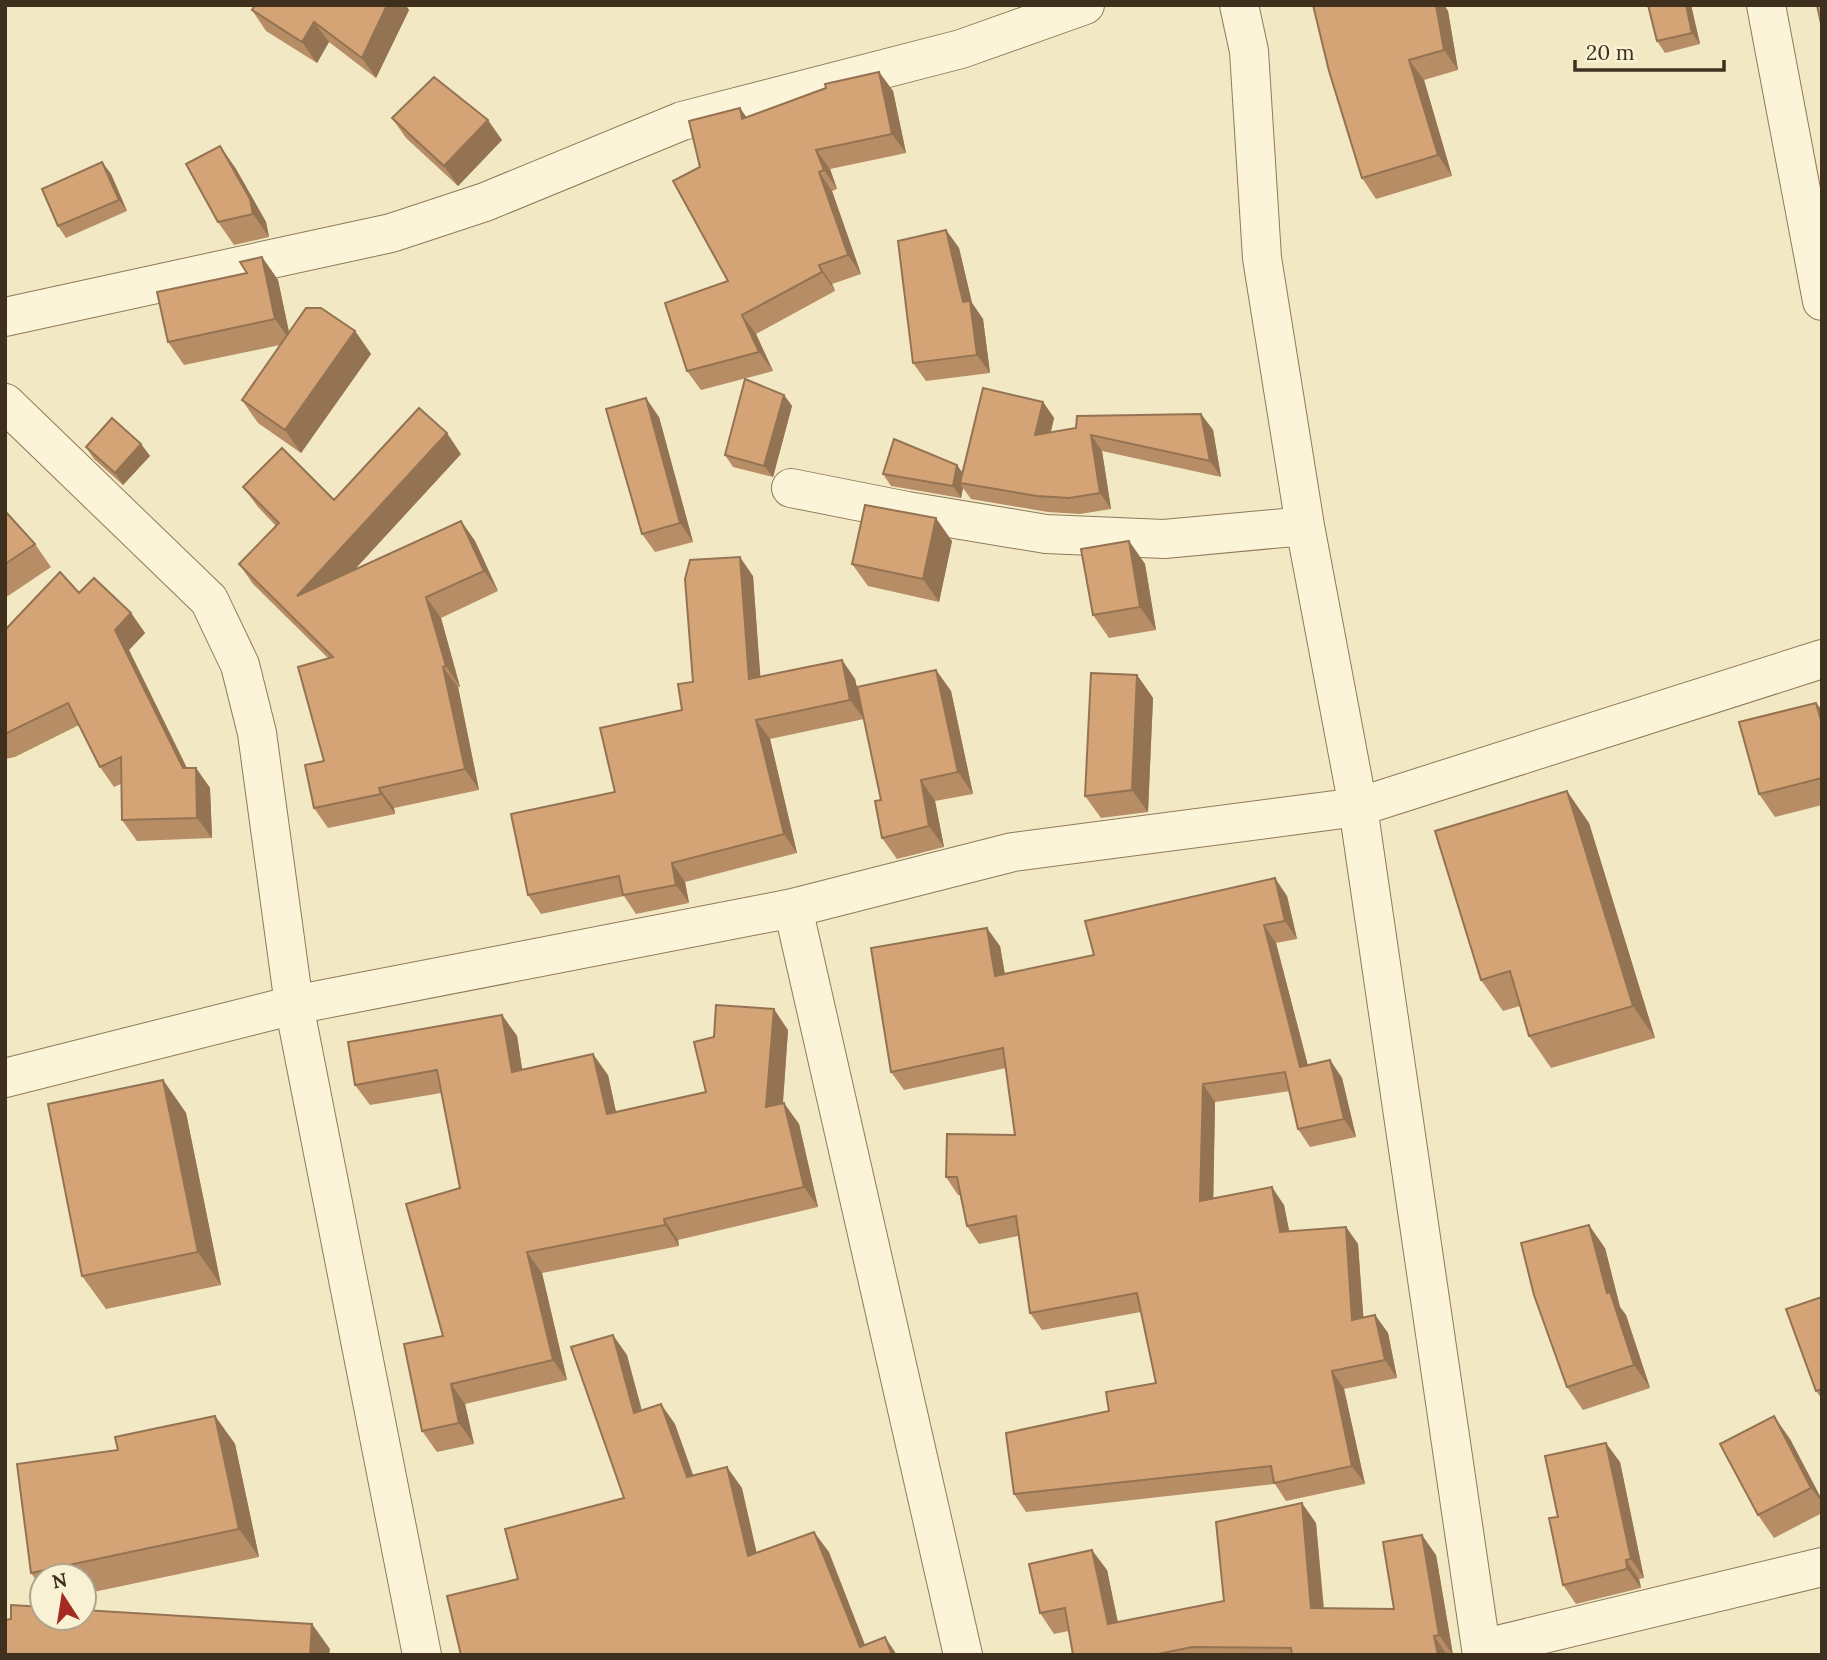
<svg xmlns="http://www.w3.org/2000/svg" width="1827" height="1660" viewBox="0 0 1827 1660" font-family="Lora,serif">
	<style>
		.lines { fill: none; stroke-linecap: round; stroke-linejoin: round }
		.minor-casing { stroke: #8f7a58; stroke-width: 40 }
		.minor { stroke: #fcf4d8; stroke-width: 38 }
		.wall { fill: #b68d65 }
		.shaded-wall { fill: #947353 }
		.building { fill: #d4a476; stroke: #947353; stroke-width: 2 }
	</style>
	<rect width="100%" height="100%" fill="#f2e8c4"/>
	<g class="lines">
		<g class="minor-casing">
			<path id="minor" d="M1239 5 1249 51 1262 258 1305 526 1358 807 1482 1655
				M1766 5 1822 301
				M5 317 391 233 485 202 682 121 961 49 1085 5
				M5 403 209 600 240 665 257 733 294 1005 422 1655
				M791 488 907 511 1046 534 1164 539 1305 526
				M793 908 963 1655
				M5 1078 294 1005 793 908 1013 852 1358 807 1822 659
				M1481 1649 1822 1567"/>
		</g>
		<use href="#minor" class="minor"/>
	</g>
	<path class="wall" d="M1313 5H1444L1448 11 1458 70 1424 80 1452 176 1376 199 1362 178Z
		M1648 5H1691L1700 44 1665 53 1657 41Z
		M252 10H409L376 78 329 42 317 63 266 31Z
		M879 72 893 91 906 153 830 169 837 189 832 191 861 274 832 284 835 291 756 334 773 371 701 390 687 371 728 281 700 167 740 108 747 118 826 88Z
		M392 118 502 140 458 186 406 138Z
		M220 146 236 169 266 222 269 237 234 245 218 222Z
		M102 162 111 174 127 211 66 238 58 226Z
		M946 230 959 248 972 303 983 319 990 373 926 381 913 363Z
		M262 257 278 280 289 332 355 331 371 354 301 453 258 423 242 400 280 345 184 365 168 342 247 273Z
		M784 395 792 406 773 477 733 467 725 455Z
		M1043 402 1054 418 1051 432 1201 414 1213 430 1221 477 1102 451 1111 509 1080 514 1048 512 971 499 963 488 961 498 891 486 883 474 957 465 962 472Z
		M659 417 693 542 655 552 642 534Z
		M141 444 150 456 123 485 94 459 86 447Z
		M461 454 354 570 461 521 475 541 498 591 441 618 460 687H458L479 790 394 808 395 814 328 828 314 808 324 761 328 658 253 584 239 564 276 526 258 507 243 487 334 500Z
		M5 511 35 544 51 567 5 598Z
		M952 541 939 602 868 586 852 564Z
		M1129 541 1145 564 1156 630 1109 638 1093 615Z
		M753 576 760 677 842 660 855 679 864 719 770 739 797 853 685 882 689 903 636 914 624 896 541 914 528 895 615 792 682 710 693 682Z
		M79 593 131 613 145 633 129 650 187 768H196L210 788 212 838 137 841 122 820 121 784 114 787 100 767 79 725 15 757 5 759V630Z
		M936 670 951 691 973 794 935 801 944 847 897 859 882 838 881 800Z
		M1137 675 1153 698 1148 812 1101 818 1085 796Z
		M1822 710V805L1775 817 1759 794Z
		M1589 823 1655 1038 1551 1068 1529 1036 1520 1006 1503 1011 1481 980Z
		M1287 896 1297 939 1276 943 1308 1066 1330 1060 1342 1078 1356 1137 1310 1147 1298 1129 1290 1091 1215 1102 1213 1198 1284 1205 1289 1231 1346 1227 1358 1244 1363 1318 1375 1315 1388 1333 1397 1378 1344 1389 1365 1484 1286 1501 1275 1484 1026 1512 1014 1494 1109 1411 1156 1383 1141 1312 1042 1330 1030 1313 1018 1236 979 1244 967 1226 960 1195H958L946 1177 1015 1135 1006 1068 904 1090 891 1072 1000 946 1005 974 1094 955Z
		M502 1015 517 1036 522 1070 608 1075 616 1112 706 1092 788 1030 783 1103 799 1124 818 1207 678 1240 679 1246 542 1273 567 1380 465 1404 474 1444 437 1452 422 1431 443 1336 460 1188 441 1093 370 1105 355 1085Z
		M163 1080 186 1113 221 1285 106 1309 82 1276Z
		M1605 1248 1620 1307 1626 1315 1650 1388 1583 1410 1567 1387Z
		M1822 1297V1399L1816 1391Z
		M215 1416 235 1444 259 1557 84 1594V1576H42V1588L31 1573 118 1450Z
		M1790 1439 1822 1500V1513L1774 1538 1758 1515Z
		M1620 1462 1644 1578 1639 1579 1641 1588 1576 1604 1563 1585 1558 1517Z
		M1316 1523 1324 1608 1394 1609 1436 1555 1453 1655H1073L1069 1631 1054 1634 1040 1613 1107 1570 1118 1622 1224 1601Z"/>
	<path class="shaded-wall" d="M387 5H406L409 10 376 78 362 58Z
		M1436 5H1444L1448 11 1458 70 1444 50Z
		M1686 5H1691L1700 44 1692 33Z
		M314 22 329 42 317 63 302 42Z
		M1409 60 1424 80 1452 176 1438 155Z
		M879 72 893 91 906 153 892 134Z
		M740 108 753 127 742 119Z
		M488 120 502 140 458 186 444 166Z
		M220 146 236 169 266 222 269 237 253 214Z
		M816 150 830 169 837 189 824 170Z
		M102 162 111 174 127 211 119 200Z
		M819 172 832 191 861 274 848 255Z
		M946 230 959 248 972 303 983 319 990 373 977 355Z
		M262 257 278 280 291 342 275 319Z
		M819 265 832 284 835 291 822 272Z
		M742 315 756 334 773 371 759 352Z
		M355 331 371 354 301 453 285 430Z
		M784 395 792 406 773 477 764 466Z
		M646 398 659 417 693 542 680 523Z
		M1043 402 1054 418 1046 450 1035 435Z
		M1201 414 1213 430 1221 477 1210 461Z
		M447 433 461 454 311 617 297 596Z
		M1091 435 1102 451 1111 509 1100 493Z
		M141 444 150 456 123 485 115 473Z
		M957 465 965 477 960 483 963 488 961 498 953 486Z
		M936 518 952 541 939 602 923 579Z
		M461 521 475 541 498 591 484 571Z
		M1129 541 1145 564 1156 630 1140 607Z
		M740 557 753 576 762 698 749 679Z
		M426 597 441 618 460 687 446 666Z
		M131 613 145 633 129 650 196 787V768L210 788 212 838 197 818 183 768 115 630Z
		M842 660 855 679 864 719 850 700Z
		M443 667 458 687 479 790 465 769Z
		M936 670 951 691 973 794 958 772Z
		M1137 675 1153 698 1148 812 1132 790Z
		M1816 703 1822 710V724Z
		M756 720 770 739 797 853 784 834Z
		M921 780 935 801 944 847 929 826Z
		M379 788 394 808 395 814 381 794Z
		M1567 791 1589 823 1655 1038 1633 1006Z
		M672 863 685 882 689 903 676 885Z
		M1275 878 1287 896 1297 939 1285 921Z
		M1264 925 1276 943 1313 1085 1300 1067Z
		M987 928 1000 946 1008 994 995 976Z
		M774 1009 788 1030 781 1128 766 1107Z
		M502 1015 517 1036 526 1093 512 1072Z
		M593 1054 608 1075 621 1135 607 1114Z
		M1330 1060 1342 1078 1356 1137 1344 1119Z
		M163 1080 186 1113 221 1285 198 1252Z
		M1203 1084 1215 1102 1213 1219 1200 1201Z
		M784 1103 799 1124 818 1207 804 1187Z
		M1272 1187 1284 1205 1293 1250 1280 1232Z
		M664 1219 678 1240 679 1246 665 1225Z
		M1589 1225 1605 1248 1620 1307 1626 1315 1650 1388 1634 1365 1607 1293Z
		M1346 1227 1358 1244 1365 1338 1352 1320Z
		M527 1252 542 1273 567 1380 553 1360Z
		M1375 1315 1388 1333 1397 1378 1385 1360Z
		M613 1335 627 1355 648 1433 634 1413Z
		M1332 1371 1344 1389 1365 1484 1352 1466Z
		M451 1384 465 1404 474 1444 459 1423Z
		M661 1404 675 1424 701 1497 687 1477Z
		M215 1416 235 1444 259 1557 239 1529Z
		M1774 1416 1790 1439 1822 1500V1502L1811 1488Z
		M1606 1443 1620 1462 1644 1578 1631 1559Z
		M727 1467 742 1488 762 1576 748 1556Z
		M1302 1503 1316 1523 1325 1628 1311 1608Z
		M814 1532 829 1552 869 1655 860 1647Z
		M1422 1535 1436 1555 1453 1655 1439 1635Z
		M1092 1550 1107 1570 1122 1644 1108 1624Z
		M1626 1560 1639 1579 1641 1588 1627 1569Z
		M312 1624 330 1649 329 1655H310Z
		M1434 1636 1447 1655H1438Z
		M885 1637 897 1655H892Z"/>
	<path class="building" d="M255 5H387L362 58 314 22 302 42 252 10Z
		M1313 5H1436L1444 50 1409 60 1438 155 1362 178 1329 71Z
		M1648 5H1686L1692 33 1657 41Z
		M1817 5H1822V28Z
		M879 72 892 134 816 150 824 170 819 172 848 255 819 265 822 272 742 315 759 352 687 371 665 303 728 281 673 181 700 167 689 121 740 108 742 119 826 88 825 84Z
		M434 77 488 120 444 166 392 118Z
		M220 146 250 199 253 214 218 222 186 164Z
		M102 162 119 200 58 226 42 189Z
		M946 230 963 302 970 301 977 355 913 363 898 241Z
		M262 257 275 319 168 342 157 292 247 273 240 262Z
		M306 308H321L355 331 285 430 242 400Z
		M745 379 784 395 764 466 725 455Z
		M983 388 1043 402 1035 435 1076 428 1077 416 1201 414 1210 461 1091 435 1100 493 1069 498 1037 496 960 483Z
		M646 398 680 523 642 534 606 409Z
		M419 408 447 433 297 596 461 521 484 571 426 597 446 666 443 667 465 769 379 788 381 794 314 808 305 765 324 761 298 667 333 657 239 564 279 523 243 487 282 448 334 500Z
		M112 418 141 444 115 473 86 447Z
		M894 439 957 465 953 486 883 474Z
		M865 505 936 518 923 579 852 564Z
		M5 511 35 544 5 564Z
		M1129 541 1140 607 1093 615 1081 549Z
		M740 557 749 679 842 660 850 700 756 720 784 834 672 863 676 885 623 895 619 876 528 895 511 814 615 792 600 728 682 710 678 684 693 682 685 579 690 560Z
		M60 572 79 593 94 578 131 613 115 630 183 768H196L197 818 122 820 121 757 100 767 68 703 5 734V630Z
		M936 670 958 772 921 780 929 826 882 838 875 801 881 800 857 687Z
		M1091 673 1137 675 1132 790 1085 796Z
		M1816 703 1822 724V778L1759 794 1739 722Z
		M1567 791 1633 1006 1529 1036 1510 971 1481 980 1435 831Z
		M1275 878 1285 921 1264 925 1300 1067 1330 1060 1344 1119 1298 1129 1285 1072 1203 1084 1200 1201 1272 1187 1280 1232 1346 1227 1352 1320 1375 1315 1385 1360 1332 1371 1352 1466 1274 1483 1271 1466 1014 1494 1006 1433 1109 1411 1106 1392 1156 1383 1137 1293 1030 1313 1016 1216 967 1226 957 1177H946L947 1134 1015 1135 1003 1048 891 1072 871 948 987 928 995 976 1094 955 1085 921Z
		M716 1005 774 1009 766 1107 784 1103 804 1187 664 1219 665 1225 527 1252 553 1360 451 1384 459 1423 422 1431 404 1344 443 1336 406 1204 460 1188 437 1070 355 1085 348 1042 502 1015 512 1072 593 1054 607 1114 706 1092 694 1042 714 1037Z
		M163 1080 198 1252 82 1276 48 1104Z
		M1589 1225 1607 1293 1610 1292 1634 1365 1567 1387 1534 1295 1521 1243Z
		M1822 1297V1389L1816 1391 1786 1309Z
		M613 1335 634 1413 661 1404 687 1477 727 1467 748 1556 814 1532 860 1647 885 1637 892 1655H461L447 1596 518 1579 505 1529 624 1498 571 1347Z
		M215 1416 239 1529 31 1573 17 1464 118 1450 115 1437Z
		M1774 1416 1811 1488 1758 1515 1720 1444Z
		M1606 1443 1631 1559 1626 1560 1627 1569 1563 1585 1549 1518 1558 1517 1545 1456Z
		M1302 1503 1311 1608 1394 1609 1383 1542 1422 1535 1439 1635 1434 1636 1438 1655H1292L1291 1648 1192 1647 1153 1655H1073L1065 1608 1040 1613 1029 1564 1092 1550 1108 1624 1224 1601 1216 1522Z
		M11 1605 42 1607V1618H84V1610L312 1624 310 1655H5V1620L11 1619Z"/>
	<rect width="1827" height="1660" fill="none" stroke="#3e301d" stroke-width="14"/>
	<g transform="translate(63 1597) rotate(348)"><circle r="33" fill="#f9f1d4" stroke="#aea48b" stroke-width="2"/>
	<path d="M0-5L12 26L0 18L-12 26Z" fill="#a52a22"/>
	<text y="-10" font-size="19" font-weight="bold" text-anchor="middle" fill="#3e301d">N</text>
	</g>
	<path d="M1575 60v10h149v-10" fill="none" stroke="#3e301d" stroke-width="3.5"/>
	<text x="1586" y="60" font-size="21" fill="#3e301d" stroke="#f9f1d4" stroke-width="5" paint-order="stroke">20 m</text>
</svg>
